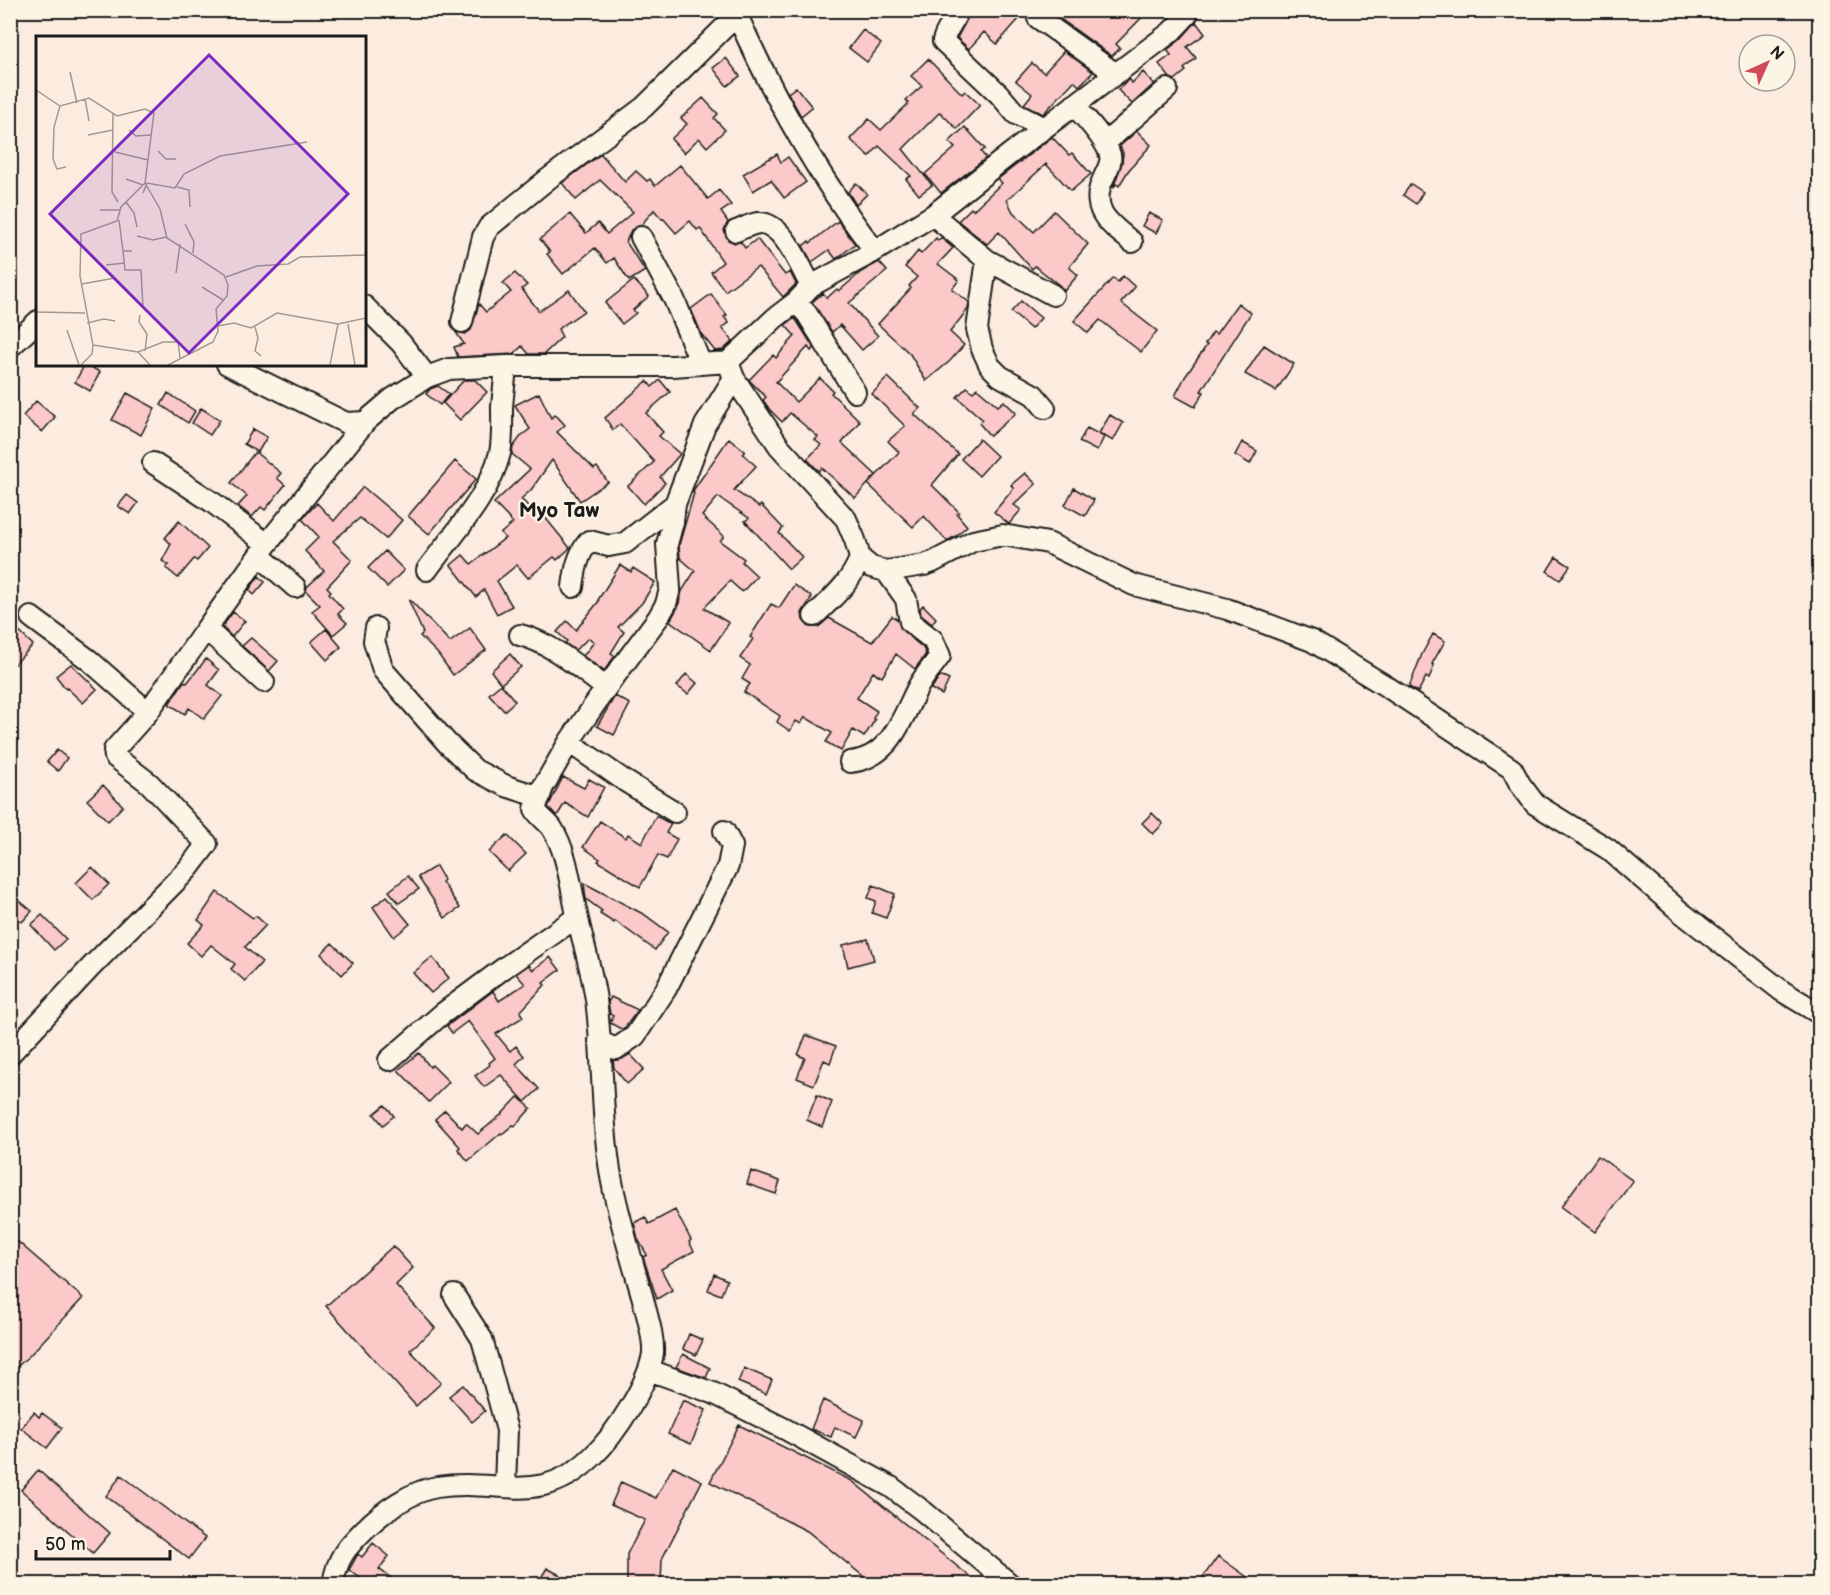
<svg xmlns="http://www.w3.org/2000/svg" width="1830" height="1595" viewBox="0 0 1830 1595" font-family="'Balsamiq Sans',sans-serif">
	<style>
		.building { fill: #fac9c8; stroke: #1c1c1c; stroke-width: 1.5 }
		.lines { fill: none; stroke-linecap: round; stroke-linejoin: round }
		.street-casing { stroke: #1c1c1c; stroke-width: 24 }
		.street { stroke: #fcf5e5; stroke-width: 20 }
		.labels { text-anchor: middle; stroke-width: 4.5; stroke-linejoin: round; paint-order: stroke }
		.quarter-label { font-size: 21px; font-weight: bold; fill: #1c1c1c; stroke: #fcf5e5 }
		.inset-road { fill: none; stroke: #a29991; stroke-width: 1.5 }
		.view { fill: #7b2cbf; fill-opacity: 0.15; stroke: #7b2cbf; stroke-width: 3 }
		.inset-edge { fill: none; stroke: #1c1c1c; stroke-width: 3 }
	</style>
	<rect width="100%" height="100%" fill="#fcecdf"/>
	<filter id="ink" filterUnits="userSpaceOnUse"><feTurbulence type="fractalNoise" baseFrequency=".0167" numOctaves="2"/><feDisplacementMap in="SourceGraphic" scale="12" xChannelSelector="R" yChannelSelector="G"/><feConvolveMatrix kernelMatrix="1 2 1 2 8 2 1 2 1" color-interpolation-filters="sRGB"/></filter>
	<g filter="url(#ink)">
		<path class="building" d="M972 10H1010L1019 19 997 44 984 32 969 49 957 38Z
			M1048 10H1149L1116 44 1120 48 1112 56Z
			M1196 22 1205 34 1187 47 1196 58 1184 69 1186 71 1175 80 1170 78 1159 64 1171 55 1167 50 1180 40Z
			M863 30 881 44 867 62 849 48Z
			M1064 51 1093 72 1079 86 1074 81 1043 114 1024 104 1032 94 1016 81 1032 63 1044 73Z
			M726 58 740 76 727 86 713 68Z
			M928 59 962 94 965 91 980 105 957 129 940 112 903 149 932 185 919 195 906 179 911 176 879 146 869 157 850 139 869 119 881 130 909 103 906 100 922 86 911 76Z
			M1143 72 1154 84 1132 104 1118 90 1129 79 1132 83Z
			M796 87 812 107 801 116 788 93Z
			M703 98 718 114 714 118 725 130 707 147 699 138 684 153 671 139 687 124 681 118Z
			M965 127 985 149 981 152 986 158 941 193 925 174 955 148 949 142Z
			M1137 131 1151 145 1128 171 1119 186 1116 184 1113 188 1122 163 1123 153 1120 146Z
			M1052 137 1069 155 1072 153 1091 174 1071 191 1046 164 1007 200 1013 212 1034 232 1054 211 1088 244 1069 267 1078 275 1064 291 1059 285 1035 266 1032 269 999 232 987 244 958 221 971 208 973 210 1002 183 998 179Z
			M601 154 625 182 636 171 647 181 650 179 655 186 680 165 708 199 719 190 731 205 721 212 728 222 724 230 728 240 735 243 741 242 745 248 757 239 785 275 790 272 796 284 783 297 758 267 725 291 711 272 723 262 700 228 697 230 690 221 676 233 663 218 662 219 654 210 641 225 631 230 626 242 645 271 629 281 614 258 607 263 595 248 563 274 547 254 550 252 540 239 570 214 586 233 598 223 607 234 633 212 600 180 576 200 562 183Z
			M777 154 781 162 788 157 806 182 784 198 771 180 753 191 743 174Z
			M856 183 867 194 856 205 848 192Z
			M1411 184 1423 192 1416 204 1403 195Z
			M1149 213 1163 220 1156 233 1142 226Z
			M838 221 855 244 836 259 829 250 812 262 803 246 809 241 810 243Z
			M936 238 938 240 941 238 953 248 938 264 959 280 952 289 969 302 968 309 950 332 964 345 950 361 926 381 910 354 878 324 911 288 909 286 917 277 905 267 918 251 921 254Z
			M879 262 887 271 849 303 878 336 862 350 840 325 832 332 812 302 823 293 827 298 837 289 839 291 861 272Z
			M515 273 527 285 522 289 539 311 569 290 584 311 558 329 562 337 544 354H529L522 346 514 354 458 357 454 347 464 344 455 331 465 334 471 330 479 304 486 312 511 292 503 283Z
			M1123 276 1135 287 1121 303 1157 331 1141 352 1100 320 1088 333 1074 321 1113 278 1118 282Z
			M634 280 649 296 633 310 636 313 622 324 605 303Z
			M711 294 727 315 724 317 729 323 722 328 733 341 723 350 715 351 702 335 691 309Z
			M1021 301 1041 318 1031 329 1011 312Z
			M1238 303 1251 313 1201 391 1204 392 1195 407 1175 396 1185 377 1207 345 1205 344 1213 332 1216 334Z
			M795 318 814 348 811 351 808 347 776 382 796 402 820 378 833 391 831 393 860 421 842 443 876 475 855 498 822 468 819 471 807 459 821 445 815 440 818 437 790 413 782 422 770 410 763 400 766 397 749 380 773 355 776 358 795 336 785 325Z
			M1264 345 1294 364 1276 391 1245 374Z
			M85 364 100 372 90 391 75 382Z
			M888 377 920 408 914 414 958 454 932 485 959 512 957 514 967 526 956 536 947 541 924 516 913 527 868 484 899 452 888 441 905 426 872 394Z
			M464 380H475L487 392 460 420 443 403Z
			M660 380 670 392 646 413 663 432 659 436 680 454 660 477 665 483 644 504 628 486 654 462 620 424 613 430 605 418 647 381 652 387Z
			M438 386 449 394 440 405 426 394 430 389Z
			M967 387 973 392 977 388 998 406 1004 401 1016 413 990 436 979 423 983 420 957 397Z
			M127 393 155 408 141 435 112 420Z
			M168 393 195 411 188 423 161 405Z
			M539 393 551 418 555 414 565 425 557 432 594 469 597 467 608 482 580 501 552 460 531 490 521 499 541 519 544 516 570 548 557 560 554 557 528 578 517 565 497 581 512 606 497 614 484 590 476 597 451 565 463 555 471 564 505 538 501 533 513 523 494 503 530 469 512 454 513 447 522 435 530 429 515 405Z
			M36 401 55 417 42 432 23 416Z
			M201 408 220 420 210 435 192 423Z
			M1110 415 1123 423 1113 441 1099 433Z
			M1087 428 1104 437 1097 451 1079 442Z
			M253 429 267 437 258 452 244 444Z
			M729 438 745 451 743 454 756 466 734 490 759 507 761 505 783 528 779 533 802 557 789 569 745 521 749 518 718 497 702 516 724 536 720 541 744 559 742 562 757 576 742 592 730 581 704 608 729 623 711 650 670 621 678 607 682 591 695 571 680 558 679 545 694 493 692 492Z
			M979 439 997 456 979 476 961 459Z
			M1242 442 1257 451 1250 464 1235 455Z
			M255 452 281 473 277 478 285 485 265 510 261 507 252 517 238 506 247 496 231 483Z
			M455 461 476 479 429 534 408 516Z
			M1025 473 1036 484 1014 505 1021 510 1009 524 994 512 1014 488 1011 485Z
			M363 487 402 520 386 539 360 518 333 541 352 560 327 587 331 591 329 593 343 609 338 614 347 623 333 635 312 611 320 605 306 591 307 587 324 571 305 551 319 537 302 519 317 503 334 521Z
			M1074 488 1094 500 1085 516 1065 505Z
			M127 495 138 503 130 514 118 506Z
			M179 521 208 548 197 561 194 559 178 578 166 568 169 565 162 561 171 544 165 538Z
			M385 551 404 570 387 587 368 568Z
			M1556 557 1570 566 1560 580 1547 571Z
			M620 565 631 572 633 568 655 582 642 603 618 627 624 632 611 653 615 656 604 671 583 656 594 642 589 638 575 650 565 643 567 641 557 632 567 621 576 630 599 601 598 600Z
			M259 576 265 582 254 595 249 590Z
			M794 585 812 597 802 613 803 620 810 627H818L829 618 872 642 892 616 898 620 903 631 923 648 926 654 915 669 896 654 882 677 873 672 857 698 877 711 873 718 875 720 864 737 853 730 841 751 826 742 832 733 805 717 801 724 796 721 790 731 777 722 780 716 744 692 750 684 742 679 750 665 740 658 753 639 750 637 771 604 779 608Z
			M410 600 450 642 470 628 486 650 453 675 438 654 420 636 423 633 409 601Z
			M923 605 936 618 932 624 921 615 920 609Z
			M233 612 245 621 232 637 222 627Z
			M10 623 33 645 10 669Z
			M326 629 341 647 327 660 311 642Z
			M1433 634 1445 641 1432 664 1434 665 1429 679 1426 677 1418 692 1409 687 1422 654Z
			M251 638 278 661 269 671 242 646Z
			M510 654 521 667 501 684 491 671Z
			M206 659 219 670 208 685 222 696 204 719 189 708 185 714 169 704 184 681 187 683Z
			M71 664 97 689 83 703 67 688 66 689 56 676Z
			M686 674 697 683 688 694 677 686Z
			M940 676 949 680 942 695 931 689Z
			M501 684 515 701 504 711 489 694Z
			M615 696 630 704 614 735 597 726Z
			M57 750 67 758 58 771 47 762Z
			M563 777 584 788 589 779 604 787 588 817 565 803 557 816 548 807Z
			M103 785 123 806 108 821 87 800Z
			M1152 813 1163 824 1153 834 1142 823Z
			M656 816 671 824 666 833 677 839 667 859 658 855 640 887 598 861 600 859 583 847 600 821 626 838 628 834 642 843Z
			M507 835 526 854 508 871 489 852Z
			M436 866 444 880 442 882 460 908 445 918 418 877Z
			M92 867 109 884 93 900 76 883Z
			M408 876 419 889 399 903 389 891Z
			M584 883 645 915 668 932 655 950 615 921 614 923 600 914 602 911 586 899Z
			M873 885 895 894 886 918 872 913 876 901 868 898Z
			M217 892 253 918 256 916 266 925 245 947 262 962 245 981 231 969 235 964 211 945 201 956 187 943 204 925 198 920Z
			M10 893 32 911 22 922 10 912Z
			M387 896 410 924 394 937 373 907Z
			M42 915 66 939 54 950 31 925Z
			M868 939 874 960 848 967 843 945Z
			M332 943 353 963 342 975 321 954Z
			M432 957 449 978 431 993 413 973Z
			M550 957 560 970 543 983 545 985 520 1012 523 1017 496 1034 510 1051 516 1046 524 1056 516 1064 539 1089 525 1102 501 1075 484 1087 475 1076 490 1065 489 1063 495 1058 468 1021 452 1033 447 1026 493 991 499 1001 525 984 516 974 529 965 533 970Z
			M611 997 638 1010 623 1030 610 1023 613 1016 610 1014 608 1002Z
			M806 1035 836 1046 830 1063 824 1060 814 1085 797 1078 805 1058 798 1055Z
			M419 1053 430 1067 432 1065 449 1082 429 1102 398 1070Z
			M630 1054 644 1069 627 1084 614 1068 613 1060 622 1059Z
			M817 1095 832 1102 822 1127 807 1120Z
			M518 1097 531 1108 515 1126 513 1125 502 1134 501 1133 468 1161 458 1149 460 1147 435 1119 445 1110 462 1128 466 1123 478 1134 502 1114Z
			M385 1105 394 1116 383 1125 374 1114Z
			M1598 1156 1633 1181 1595 1232 1561 1207Z
			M751 1171 780 1181 776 1194 747 1184Z
			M675 1210 691 1240 689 1242 694 1251 661 1269 672 1290 657 1299 643 1257 647 1255 638 1239 634 1223 645 1217 649 1224Z
			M10 1235 83 1298 29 1356 10 1373Z
			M393 1246 413 1268 396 1285 435 1328 410 1350 441 1383 416 1406 326 1306Z
			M714 1274 727 1280 721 1295 708 1290Z
			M689 1334 703 1340 696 1355 683 1349Z
			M683 1354 710 1368 706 1378 676 1367Z
			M744 1368 772 1380 766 1394 738 1382Z
			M463 1385 485 1411 472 1422 449 1396Z
			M683 1400 706 1410 691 1444 668 1434Z
			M823 1400 864 1420 856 1437 835 1427 831 1437 811 1429Z
			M34 1412 39 1417 42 1413 62 1428 47 1448 21 1428Z
			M739 1425 852 1481 979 1584H873L807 1531 710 1482Z
			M673 1466 702 1481 662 1559 661 1584H627V1554L645 1520 611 1505 621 1482 656 1498Z
			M38 1470 110 1533 93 1553 21 1490Z
			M121 1475 205 1538 189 1559 106 1496Z
			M373 1543 389 1556 379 1569 399 1584H369L349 1570 358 1554 362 1557Z
			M1218 1556 1229 1564 1257 1584H1213L1203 1577Z
			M547 1568 560 1575 554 1584H537Z"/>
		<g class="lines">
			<g class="street-casing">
				<path id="street" d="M958 10C955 22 946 28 943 41L999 94 1016 114 1044 128
					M1036 10 1038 18 1116 74
					M737 15C775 100 818 177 875 251
					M1074 105C1085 118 1106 139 1110 155 1112 163 1107 170 1104 177 1088 209 1109 224 1132 242
					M1105 143 1167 89
					M933 215 987 260 1053 295
					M736 231C742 229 751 224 758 223 783 221 800 267 811 286
					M641 237 674 299 701 364
					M987 260 977 329 982 349 990 366 1000 376 1034 395 1045 408
					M796 302 807 314 855 392
					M364 306 401 343 427 377
					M462 322 483 237 489 227 548 179 644 107 742 10
					M10 347 38 321
					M227 364 346 423 365 422 392 399 427 377 449 369 506 366H673L728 362 775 318 796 302 811 286 875 251 933 215 1010 154 1171 32 1187 15 1185 10
					M734 378 779 446 846 519 855 540 860 558 871 567 886 571 924 565 933 562 973 541 1003 535 1048 543 1134 585 1227 609 1312 641 1389 688 1512 769 1520 784 1535 804 1608 849 1682 913 1782 991 1820 1014
					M153 463 212 502 267 544
					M259 555 295 587
					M427 570C453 534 489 497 500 453 503 438 502 423 502 407 503 394 505 380 506 366
					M573 587C575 570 578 554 589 541L609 546 625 543 675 504
					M814 616C832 598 851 583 860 558
					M31 617 89 660 148 712
					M376 628 374 641 383 670 447 743 475 770 506 786 540 797
					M206 629 267 544 365 422
					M520 635C552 643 579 668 606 688
					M569 742 625 781 675 812
					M850 762C891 758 902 718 918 687 924 676 933 666 940 656L933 640 910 622 906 599 886 571
					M599 1041 616 1049 635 1036 666 989 728 866 732 846 724 831
					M10 1054 91 967 188 869 207 844 149 783 115 757 114 750 148 712 206 629 264 682
					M389 1060 442 1014 504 968 577 917
					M454 1295 482 1339 507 1430 505 1487
					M649 1370 713 1393 785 1429 891 1487 923 1511 1010 1584
					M333 1584C337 1558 346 1548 364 1530 382 1512 411 1491 437 1487 499 1477 539 1509 593 1456 615 1435 649 1383 653 1353 654 1336 647 1316 643 1299 633 1264 622 1228 614 1192 601 1132 604 1069 597 1008 594 976 582 941 576 910 570 883 567 852 552 828 547 821 539 817 535 809L543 787 569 742 606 688 658 618 666 604 670 589 667 544 673 522 675 504 705 425 734 378 728 362"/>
			</g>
			<use href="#street" class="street"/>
		</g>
	</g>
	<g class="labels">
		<g class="quarter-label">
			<text x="559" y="517">Myo Taw</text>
		</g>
	</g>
	<g transform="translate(36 36)">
		<rect width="330" height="330" fill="#fcecdf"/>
		<path class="inset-road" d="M34 36 41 67M0 54 24 70 53 62 81 80 109 73 118 77 109 147 85 171 81 185 45 198 44 240 57 309 56 318 45 329M49 63 53 85M24 70 18 91 17 123 21 133 30 131M77 78 76 156 82 166M93 94 100 100 116 99M52 99 77 94M122 115 130 123H140M79 116 112 124M90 143 107 149M109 147 124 173 131 202 188 239 192 249 191 260 180 273 182 295 177 306 132 329M141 151 153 154 154 171M107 157 111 147 139 152 148 138 184 120 271 106M90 166 98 177 101 191M64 174H84M83 184 87 215M149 188 158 206 157 217M101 200 117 204 130 201M96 215H87L89 234H105L107 272M70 229 89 227M140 237 144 208M190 241 221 230 252 228 264 221 330 219M46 248 79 242M166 251 187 264M0 276 49 277M104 279 103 286 111 298 109 315M51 287 68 283 79 285M312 288 319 329M182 290 198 287 215 292 241 277 302 288 330 282M219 291 222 302 219 315 225 320M31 294 43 329M57 309 102 316 114 329M102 316 127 306H142L144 322M294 329 302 288"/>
		<path class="view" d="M173 19 312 158 153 317 14 178Z"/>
		<rect width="330" height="330" class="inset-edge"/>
	</g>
	<rect width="1830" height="1595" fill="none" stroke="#fcf5e5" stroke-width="36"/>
	<rect x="18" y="18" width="1794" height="1559" fill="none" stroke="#1c1c1c" stroke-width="2" filter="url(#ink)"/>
	<g transform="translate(1767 63) rotate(45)"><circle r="28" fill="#fcf5e5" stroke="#a29e95" stroke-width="1.5"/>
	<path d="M0-4.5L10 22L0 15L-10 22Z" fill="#d1495b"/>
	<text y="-9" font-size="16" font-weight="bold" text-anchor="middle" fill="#1c1c1c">N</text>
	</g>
	<path d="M36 1550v9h134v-9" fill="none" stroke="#1c1c1c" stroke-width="3"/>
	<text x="45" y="1550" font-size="18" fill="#1c1c1c" stroke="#fcf5e5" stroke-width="4.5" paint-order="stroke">50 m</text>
</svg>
